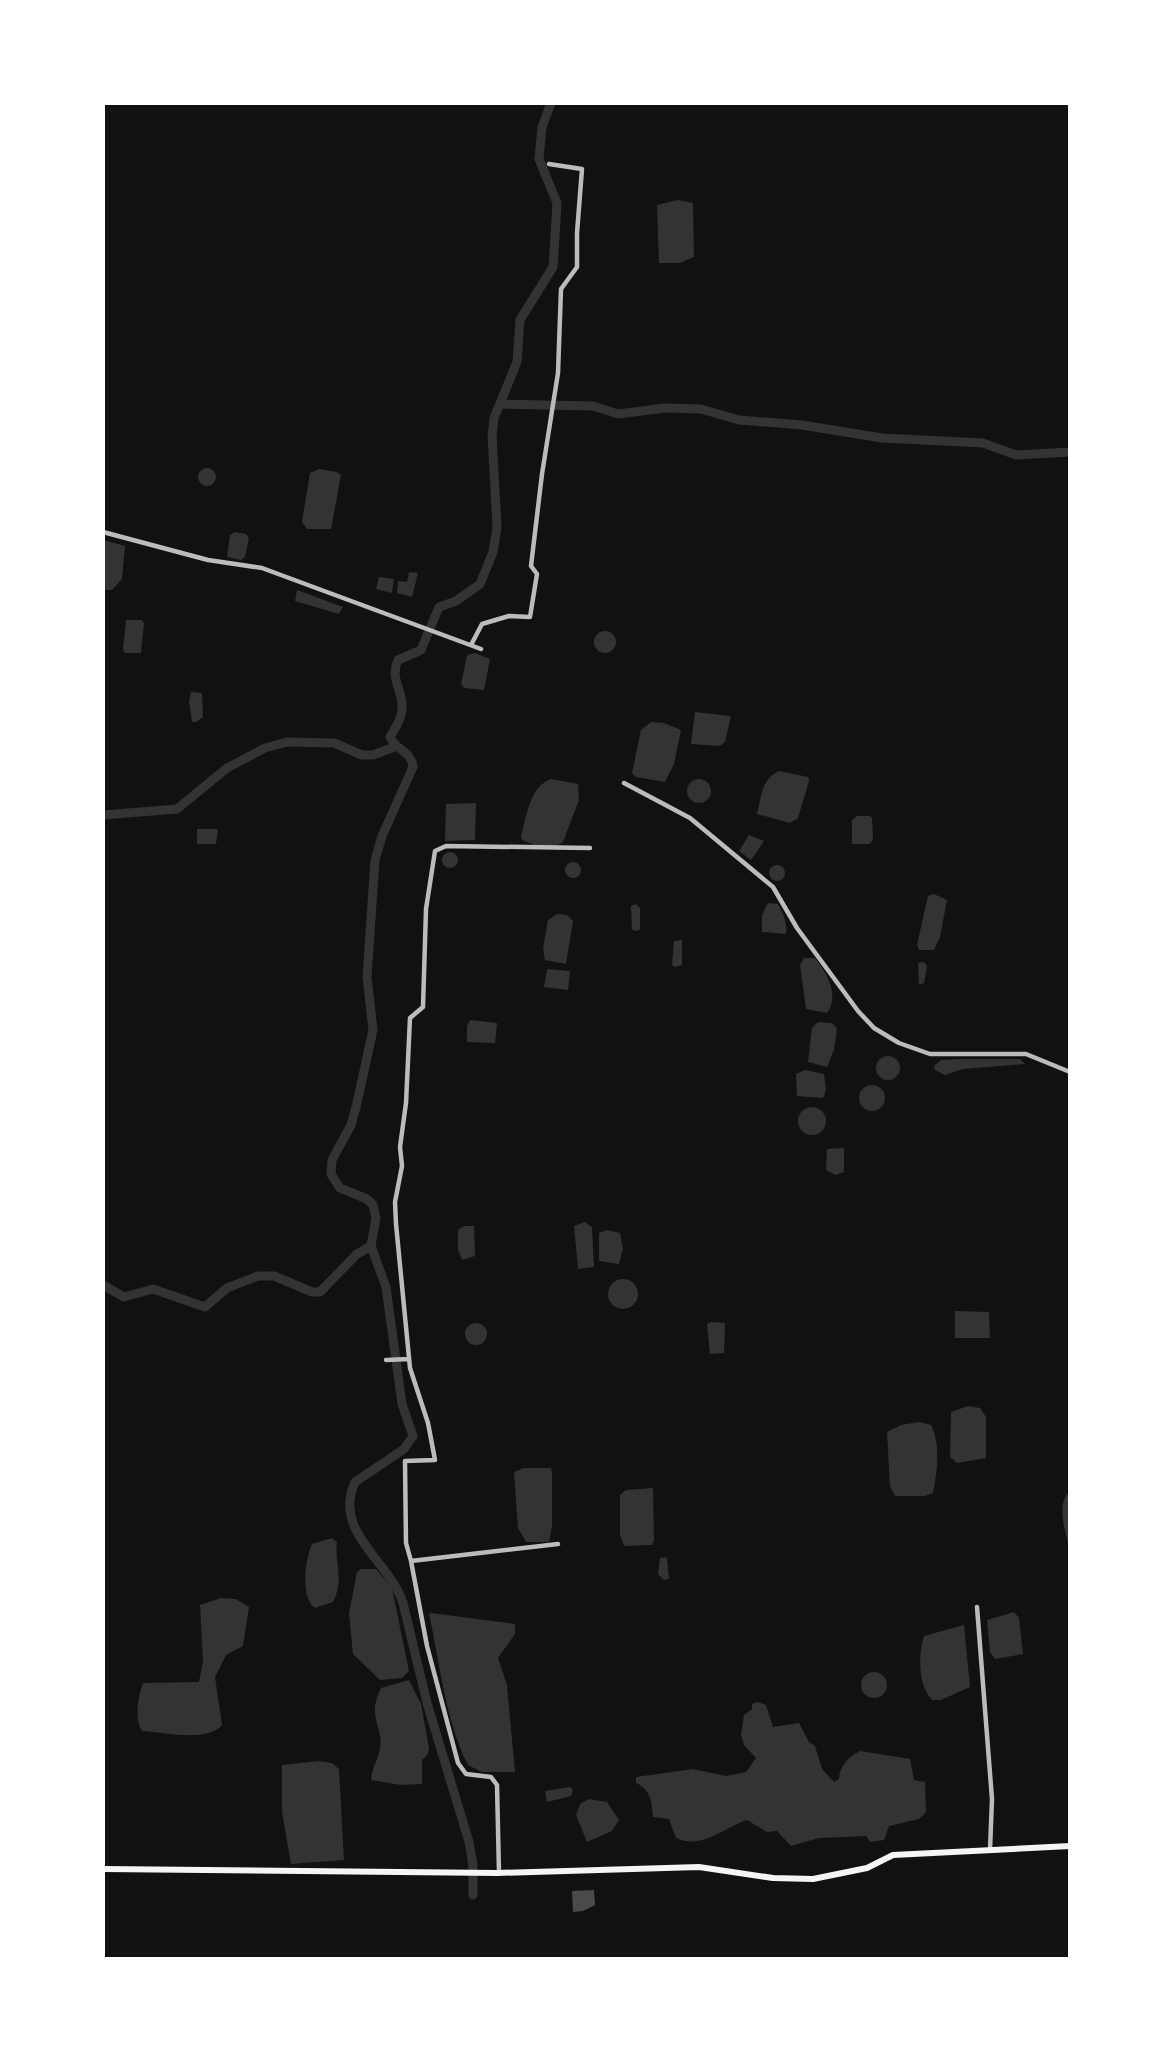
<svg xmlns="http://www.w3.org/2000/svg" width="1173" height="2062" viewBox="0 0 1173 2062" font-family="Cabin,sans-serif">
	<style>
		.water { fill: #333 }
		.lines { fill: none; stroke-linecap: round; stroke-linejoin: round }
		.canal { stroke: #333; stroke-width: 9 }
		.building { fill: #4a4a4a }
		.minor { stroke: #bcbcbc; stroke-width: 4.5 }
		.primary { stroke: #f5f5f5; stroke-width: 6 }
	</style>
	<rect width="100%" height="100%" fill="#111"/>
	<path class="water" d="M678 200 693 203 694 257 680 263H659L657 205Z
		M198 477a9 9 0 1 1 18 0a9 9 0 1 1-18 0Z
		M319 469 337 472 341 475 331 529H307L302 522 310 473Z
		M235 532 246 534 249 538 245 557 241 560 227 557 230 535Z
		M103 540 125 546 122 579 112 590H103Z
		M409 572 418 573 412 597 397 593 398 581 407 582Z
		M379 577 394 579 392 593 376 589Z
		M297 590 343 607 339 614 295 601Z
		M126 620H142L144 623 141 653H125L123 650Z
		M594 642a11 11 0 1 1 22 0a11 11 0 1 1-22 0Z
		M475 653 490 659 484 690 464 688 461 684 467 655Z
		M191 692 202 693 203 717 196 722H192L189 701Z
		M695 712 731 716 725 742 720 746 691 744Z
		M651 722 664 723 681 730 674 764 665 782 636 777 632 773 641 730Z
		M779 771 808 777 809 781 798 818 790 823 757 814C761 797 762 778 779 771Z
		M687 791a12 12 0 1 1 24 0a12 12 0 1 1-24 0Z
		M551 779 578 784 579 800 563 842C551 851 535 846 522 840L521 836C527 816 529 787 551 779Z
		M476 803 475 840 445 841 446 804Z
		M870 816 872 818 873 840 869 844H852V820L857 816Z
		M197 829H218L216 844H197Z
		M749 835 764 841 751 860 739 851Z
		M442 860a8 8 0 1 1 16 0a8 8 0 1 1-16 0Z
		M565 870a8 8 0 1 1 16 0a8 8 0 1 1-16 0Z
		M769 873a8 8 0 1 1 16 0a8 8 0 1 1-16 0Z
		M934 894 947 900 940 937 934 950H919L917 945 928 896Z
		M768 903 778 904C783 913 788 924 786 934L762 932V915Z
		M636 904 640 908V929L637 931 632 930 631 906Z
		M557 914 567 915 573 921 566 964 545 960 543 949 548 920Z
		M682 940V965L675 967 672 965 674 941Z
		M804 958H815C827 973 840 996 827 1013L806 1009 800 965Z
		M924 962 927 966 924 983 919 985 918 963Z
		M547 969 570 971 568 990 544 987Z
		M470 1020 497 1023 495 1043 467 1042V1026Z
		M818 1022 832 1023 837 1028 834 1050 827 1067 808 1062 812 1028Z
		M876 1068a12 12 0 1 1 24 0a12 12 0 1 1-24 0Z
		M960 1059H1020L1025 1064 963 1069 945 1075 935 1070 934 1066 941 1060Z
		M805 1070 824 1074 826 1090 823 1098 797 1096 796 1074Z
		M859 1098a13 13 0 1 1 26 0a13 13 0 1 1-26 0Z
		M798 1121a14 14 0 1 1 28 0a14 14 0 1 1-28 0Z
		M844 1148V1172L836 1175 826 1170 827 1149Z
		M585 1222 592 1227 594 1267 578 1269 574 1226Z
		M464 1226H474L475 1256 462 1260 458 1250V1230Z
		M607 1230 620 1233 623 1249 619 1264 599 1261V1233Z
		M608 1294a15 15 0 1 1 30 0a15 15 0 1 1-30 0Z
		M955 1311 989 1312 990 1338H955Z
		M711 1322 725 1323 724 1353 710 1354 707 1324Z
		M465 1334a11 11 0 1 1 22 0a11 11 0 1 1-22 0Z
		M968 1406 980 1408 986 1417V1458L957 1463 950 1457 951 1412Z
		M919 1422 931 1425C941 1444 937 1473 933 1493L925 1496H895L890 1486 887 1432 901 1425Z
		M524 1468H551L552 1472V1526L549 1542H526L518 1528 514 1472Z
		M653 1488 654 1540 652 1545 624 1546 620 1535V1495L626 1490Z
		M1070 1491V1550C1066 1533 1055 1504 1070 1491Z
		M332 1538 337 1542C334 1564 345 1578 333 1602L315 1608C300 1598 305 1559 312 1544Z
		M667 1557 669 1579 664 1580 658 1574 660 1558Z
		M361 1569H376L392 1588 409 1671 402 1678 380 1680 353 1654 349 1613 357 1572Z
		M221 1598 236 1599 249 1607 243 1646 226 1655 215 1677 222 1725C207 1743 164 1732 142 1731 134 1719 138 1697 143 1683L199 1682 203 1661 200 1605Z
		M1014 1612 1019 1618 1023 1654 995 1659 990 1652 987 1620Z
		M431 1613 515 1624V1634L498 1658 507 1685 515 1772H482L468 1765C445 1720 440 1663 429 1614Z
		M964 1625 970 1687 941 1700H932C918 1686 918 1654 924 1636Z
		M861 1685a13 13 0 1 1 26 0a13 13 0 1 1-26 0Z
		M409 1680 421 1704 429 1748 428 1754 422 1760V1784L401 1785 371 1780C372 1767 378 1760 380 1748 384 1727 366 1718 381 1688Z
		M758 1702 766 1705 773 1727 799 1723 809 1742 815 1746 822 1769 834 1782 839 1779C839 1767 849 1756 860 1751L910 1759 914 1780 925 1782 926 1812 919 1819 889 1826 884 1840 870 1842 866 1836 819 1838 791 1846 777 1831 767 1832 747 1820C723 1828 702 1850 676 1838L669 1819 653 1817C652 1804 651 1789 636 1783V1777L693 1769 726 1776 746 1772 756 1758 744 1745 741 1735 744 1715 752 1709V1704Z
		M318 1761 332 1763 339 1769 344 1860 291 1864 282 1812V1765Z
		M569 1787 573 1789 571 1796 547 1802 545 1791Z
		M589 1799 607 1802 619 1820 612 1831 587 1842 576 1815 580 1804Z"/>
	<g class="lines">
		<path class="canal" d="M501 404 593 406 618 414 665 408 701 409 739 420 802 425 882 438 983 443 1016 455 1070 452
			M103 815 177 809 227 768 265 748 287 742 334 743 362 755H373L397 746
			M103 1285 124 1297 153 1289 205 1307 227 1288 258 1276H274L312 1292H320L357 1254 371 1246
			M473 1895V1865L469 1842 427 1703 403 1603C390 1561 332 1532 355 1482L404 1449 413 1436 402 1404 386 1287 371 1246 376 1218 373 1205 367 1199 340 1188 331 1174 332 1160 351 1125 356 1107 373 1030 367 977 375 860 382 836 413 767C412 751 395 750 390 737 395 728 401 721 402 710 404 690 389 680 398 660L421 650 439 607 456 601 480 584 493 552 497 527 492 436 494 418 517 362 520 320 553 267 557 203 539 159 542 127 551 103"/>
	</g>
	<path class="building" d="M594 1890 595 1905 583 1911 573 1912 572 1891Z"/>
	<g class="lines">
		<path class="minor" d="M103 532 208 560 262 568 481 649
			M471 645 482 624 509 616 530 617 537 574 531 566 542 474 558 373 561 289 577 267V233L582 169 549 164
			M624 783 690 818 773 887 797 928 858 1011 874 1028 899 1043 930 1054H1026L1070 1072
			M386 1360 409 1359
			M558 1544 411 1561 406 1543 405 1461 435 1460 428 1423 410 1368 396 1224 395 1202 402 1166 400 1147 406 1103 410 1018 423 1007 426 909 435 851 446 846 590 848
			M411 1561 427 1646 458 1763 466 1774 491 1777 497 1785 499 1873
			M977 1607 992 1799 990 1850"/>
		<path class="primary" d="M103 1869 497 1873 699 1867 773 1878 813 1879 867 1868 893 1855 1070 1846"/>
	</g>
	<rect width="1173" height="2062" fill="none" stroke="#ffffff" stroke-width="210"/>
</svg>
